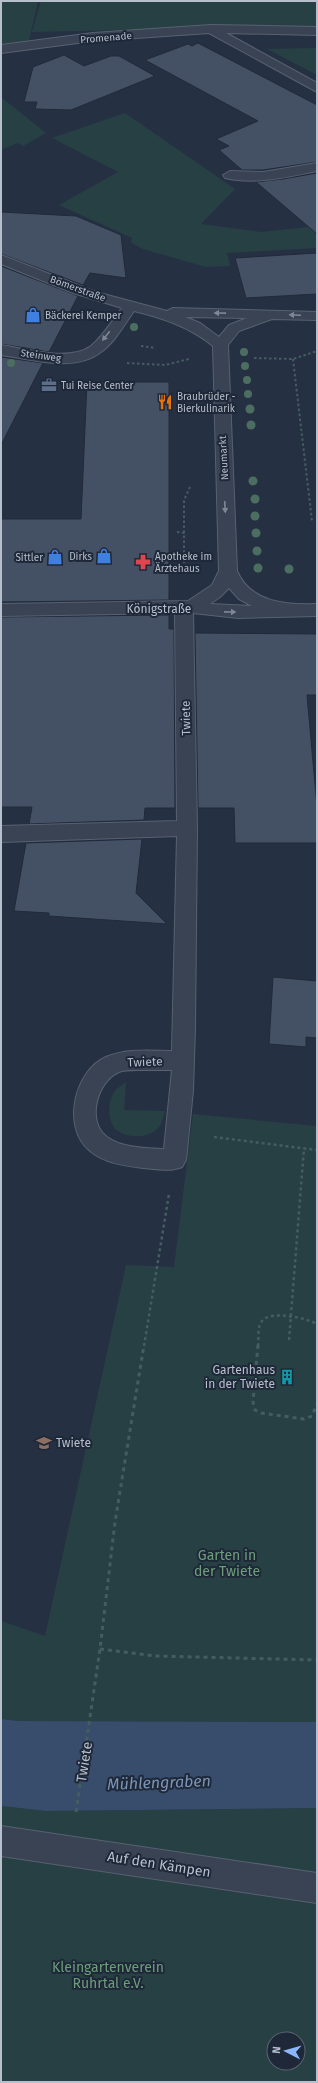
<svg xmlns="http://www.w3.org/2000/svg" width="318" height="2083" viewBox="0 0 318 2083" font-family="'Fira Sans',sans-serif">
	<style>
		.green { fill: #274044; fill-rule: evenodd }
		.water { fill: #384c6b }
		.building { fill: #445165; stroke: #202a3a }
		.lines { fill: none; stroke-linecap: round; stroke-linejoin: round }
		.minor-casing { stroke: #586170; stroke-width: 2 }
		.path-far2 { stroke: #455d60; stroke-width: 2; stroke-dasharray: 2.5 2.5; stroke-linecap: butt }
		.path-far1 { stroke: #455d60; stroke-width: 2.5; stroke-dasharray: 3 3; stroke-linecap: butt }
		.path { stroke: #455d60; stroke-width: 3; stroke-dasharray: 4 4; stroke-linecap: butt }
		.minor { fill: #394353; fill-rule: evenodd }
		.tree { fill: #4c6e61 }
		.oneway { fill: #7e8796 }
		.labels { text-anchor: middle; stroke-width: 4; stroke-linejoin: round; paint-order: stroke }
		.far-street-label { font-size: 10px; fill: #b7bfcc; stroke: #1e2838 }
		.far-poi-label { font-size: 10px; fill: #b7bfcc; stroke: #1e2838; text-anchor: start }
		.street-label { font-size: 12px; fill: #b7bfcc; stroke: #1e2838 }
		.poi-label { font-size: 12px; fill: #b7bfcc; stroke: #1e2838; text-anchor: end }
		.near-park-label { font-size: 14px; fill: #6c9f79; stroke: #1e2838 }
		.near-street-label { font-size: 14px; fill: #b7bfcc; stroke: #1e2838 }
		.near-water-label { font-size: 16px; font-style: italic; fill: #7c94b5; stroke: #1e2838 }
	</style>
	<rect width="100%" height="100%" fill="#253143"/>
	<path class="green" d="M1 1H38L29 41 1 44Z
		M41 1H317V26L32 32Z
		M317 48V75L267 49Z
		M1 97 46 133 23 146 18 143 1 150Z
		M125 113 235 189 201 224 261 232 317 226V248L227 253 230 266 206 267 143 249 131 243 132 238 59 205 118 172 52 138Z
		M126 1082 124 1110 165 1111C163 1117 162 1124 158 1128 149 1138 130 1139 118 1131 107 1124 107 1103 114 1092 117 1088 122 1085 126 1082Z
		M193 1114 317 1126V1722L19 1721 1 1719V1621L45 1636 126 1265 174 1267Z
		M1 1806 46 1811 317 1808V1881L1 1832Z
		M1 1850 117 1867 317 1903V2082H1ZM274 2039H298V2063H274Z"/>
	<path class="water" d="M1 1719 19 1721 317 1722V1808L46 1811 1 1806Z"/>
	<path class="building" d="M198 43 317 105V162L263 170H242L219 150 229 146 216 139 258 121 145 60 188 44 192 46Z
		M64 55 84 66 111 56H119L155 76 71 110 35 109 37 102H24L33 67Z
		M317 173V234L256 182 283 179Z
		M1 212 76 216 121 235 126 278 90 273 83 285 1 254Z
		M317 253V294L246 298 235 258Z
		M1 266 78 296 49 352 1 344Z
		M1 357 43 363 1 445Z
		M87 382H169V600L1 602V519H81Z
		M169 615V629H174L175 808H145L144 820 29 824 32 807H1V617Z
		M195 633 317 634V695H307L317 807V843H235L234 808H198Z
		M142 839 136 893 167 924 49 916V913L14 911 26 843Z
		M273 977 317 981V1038L306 1037V1047L269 1044Z"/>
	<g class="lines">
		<g class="minor-casing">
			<path id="minor" d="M211 25 317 27V35L226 33 317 83V92L209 33 93 41 1 53V45L93 33Z
				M317 163V171C287 177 255 185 225 178L223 175 230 171 263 172Z
				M1 255 96 292 167 311 173 308 317 312V320L272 319 239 331 228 345 237 571C251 603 286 605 317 604V616L238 618 193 613 197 828 195 1027 193 1091 186 1160 182 1167C170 1172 156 1169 143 1168 126 1166 103 1163 89 1150 62 1127 74 1071 106 1057 127 1048 150 1051 172 1051L177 836 1 842V826L177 821 175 613 1 616V604L188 601 212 585 219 571 213 346C190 327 163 318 134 311 124 325 115 342 101 352 74 373 31 359 1 355V345C26 349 69 362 91 346 103 336 112 321 122 308L73 293 1 264ZM185 317 247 318 229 325 219 337 200 323ZM229 588 239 599 252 606 210 604 220 597ZM137 1070H172L164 1149C146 1148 122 1148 107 1137 86 1122 97 1081 119 1072 124 1070 131 1070 137 1070Z
				M1 1826 317 1873V1903L1 1856Z"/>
		</g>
		<path class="path-far2" d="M141 346 156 348
			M254 358 293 359 317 351
			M293 359 312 521
			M127 363 165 365 189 359
			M177 532 185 533
			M184 573V500L190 487"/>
		<path class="path-far1" d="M214 1137 317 1150
			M289 1340 304 1148
			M144 1346 169 1194
			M258 1346C259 1339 257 1326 262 1321 270 1310 307 1318 317 1324"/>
		<path class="path" d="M258 1345 253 1402 255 1410 261 1413 304 1419 312 1416 317 1404
			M100 1649 155 1656 317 1660
			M76 1812 100 1649 115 1522 144 1345"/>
		<use href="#minor" class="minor"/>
	</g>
	<g class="tree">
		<circle cx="134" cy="327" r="4"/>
		<circle cx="244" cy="352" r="4"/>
		<circle cx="11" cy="363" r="4"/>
		<circle cx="245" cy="366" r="4"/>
		<circle cx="247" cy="380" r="4"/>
		<circle cx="248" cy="394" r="4"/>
		<circle cx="250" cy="409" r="4.5"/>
		<circle cx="251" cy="425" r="4.5"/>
		<circle cx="253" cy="481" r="4.5"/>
		<circle cx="255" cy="499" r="4.5"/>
		<circle cx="255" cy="516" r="4.5"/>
		<circle cx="256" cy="533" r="4.5"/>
		<circle cx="257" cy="551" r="4.5"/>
		<circle cx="258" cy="568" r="4.5"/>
		<circle cx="289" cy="569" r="4.5"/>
	</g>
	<defs><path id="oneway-solid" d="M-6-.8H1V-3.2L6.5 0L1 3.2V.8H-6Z"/></defs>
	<g class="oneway">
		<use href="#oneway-solid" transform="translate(220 313) rotate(-179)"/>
		<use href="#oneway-solid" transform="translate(295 315) rotate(-178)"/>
		<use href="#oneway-solid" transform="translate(106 336) rotate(128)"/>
		<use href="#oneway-solid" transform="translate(225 507) rotate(87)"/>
		<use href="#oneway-solid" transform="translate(230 612) rotate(1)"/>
	</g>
	<defs>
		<g id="shop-bare" transform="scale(1.2)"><path d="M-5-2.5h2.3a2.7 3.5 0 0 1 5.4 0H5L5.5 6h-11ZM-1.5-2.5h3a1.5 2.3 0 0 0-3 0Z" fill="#3f7fe0" stroke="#1e2838" stroke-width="2.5" paint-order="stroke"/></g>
		<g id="office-bare" transform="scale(1.2)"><path d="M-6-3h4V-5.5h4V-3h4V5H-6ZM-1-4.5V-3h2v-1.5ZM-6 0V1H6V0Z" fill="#5c6f8a" stroke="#1e2838" stroke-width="2.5" paint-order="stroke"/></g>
		<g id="restaurant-bare" transform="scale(1.2)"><path d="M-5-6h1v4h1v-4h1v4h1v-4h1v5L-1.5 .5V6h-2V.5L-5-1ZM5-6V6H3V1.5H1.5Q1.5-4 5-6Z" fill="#e8710a" stroke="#1e2838" stroke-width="2.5" paint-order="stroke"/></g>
		<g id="pharmacy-bare" transform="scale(1.2)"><path d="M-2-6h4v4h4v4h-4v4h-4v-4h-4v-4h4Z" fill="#e0444e" stroke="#1e2838" stroke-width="2.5" paint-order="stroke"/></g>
		<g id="building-bare" transform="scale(1.2)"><path d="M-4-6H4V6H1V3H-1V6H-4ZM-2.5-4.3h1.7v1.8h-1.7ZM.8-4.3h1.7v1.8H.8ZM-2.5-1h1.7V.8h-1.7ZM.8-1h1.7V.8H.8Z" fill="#0f9aa8" stroke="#1e2838" stroke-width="2.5" paint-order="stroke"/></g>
		<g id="school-bare" transform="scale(1.2)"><path d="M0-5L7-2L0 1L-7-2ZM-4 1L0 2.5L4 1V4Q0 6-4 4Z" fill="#8d6e63" stroke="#1e2838" stroke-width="2.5" paint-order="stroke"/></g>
	</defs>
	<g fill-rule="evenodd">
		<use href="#shop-bare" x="33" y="315"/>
		<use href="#office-bare" x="49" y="385"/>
		<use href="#restaurant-bare" x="165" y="402"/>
		<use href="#shop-bare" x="104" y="556"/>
		<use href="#shop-bare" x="55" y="557"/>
		<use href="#pharmacy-bare" x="143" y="562"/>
		<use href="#building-bare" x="287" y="1377"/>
		<use href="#school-bare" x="44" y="1443"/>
	</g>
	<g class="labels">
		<g class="far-street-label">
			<text transform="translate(106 37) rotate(-5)" y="4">Promenade</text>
			<text transform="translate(78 288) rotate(20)" y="4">Bömerstraße</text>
			<text transform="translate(41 355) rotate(8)" y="4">Steinweg</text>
			<text transform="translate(223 458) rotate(-93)" y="4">Neumarkt</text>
		</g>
		<g class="far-poi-label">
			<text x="45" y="319">Bäckerei Kemper</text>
			<text x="61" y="389">Tui Reise Center</text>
			<text x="177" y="400">Braubrüder -<tspan x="177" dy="12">Bierkulinarik</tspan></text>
			<text x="92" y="560" text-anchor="end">Dirks</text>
			<text x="155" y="560">Apotheke im<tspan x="155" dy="12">Ärztehaus</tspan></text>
			<text x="43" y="561" text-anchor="end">Sittler</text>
		</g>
		<g class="street-label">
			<text x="159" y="613">Königstraße</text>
			<text transform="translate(186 718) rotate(-91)" y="4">Twiete</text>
			<text transform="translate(145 1062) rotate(-2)" y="4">Twiete</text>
		</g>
		<g class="poi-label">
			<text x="275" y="1374">Gartenhaus<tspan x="275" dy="14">in der Twiete</tspan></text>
			<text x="56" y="1447" text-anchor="start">Twiete</text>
		</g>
		<g class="near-park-label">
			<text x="227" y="1560">Garten in<tspan x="227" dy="16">der Twiete</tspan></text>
			<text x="108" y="1972">Kleingartenverein<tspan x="108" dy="16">Ruhrtal e.V.</tspan></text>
		</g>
		<g class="near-street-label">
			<text transform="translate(84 1762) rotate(-81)" y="5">Twiete</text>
			<text transform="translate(159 1864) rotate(9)" y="5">Auf den Kämpen</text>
		</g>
		<g class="near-water-label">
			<text transform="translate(159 1782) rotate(-2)" y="6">Mühlengraben</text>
		</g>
	</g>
	<rect width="318" height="2083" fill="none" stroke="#b7bfcc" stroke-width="4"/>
	<g transform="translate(286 2051) rotate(276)"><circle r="19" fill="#1e2838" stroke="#5b6473"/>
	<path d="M0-3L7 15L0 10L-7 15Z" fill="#8bb5fd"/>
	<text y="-6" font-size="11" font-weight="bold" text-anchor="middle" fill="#b7bfcc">N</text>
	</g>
</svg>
